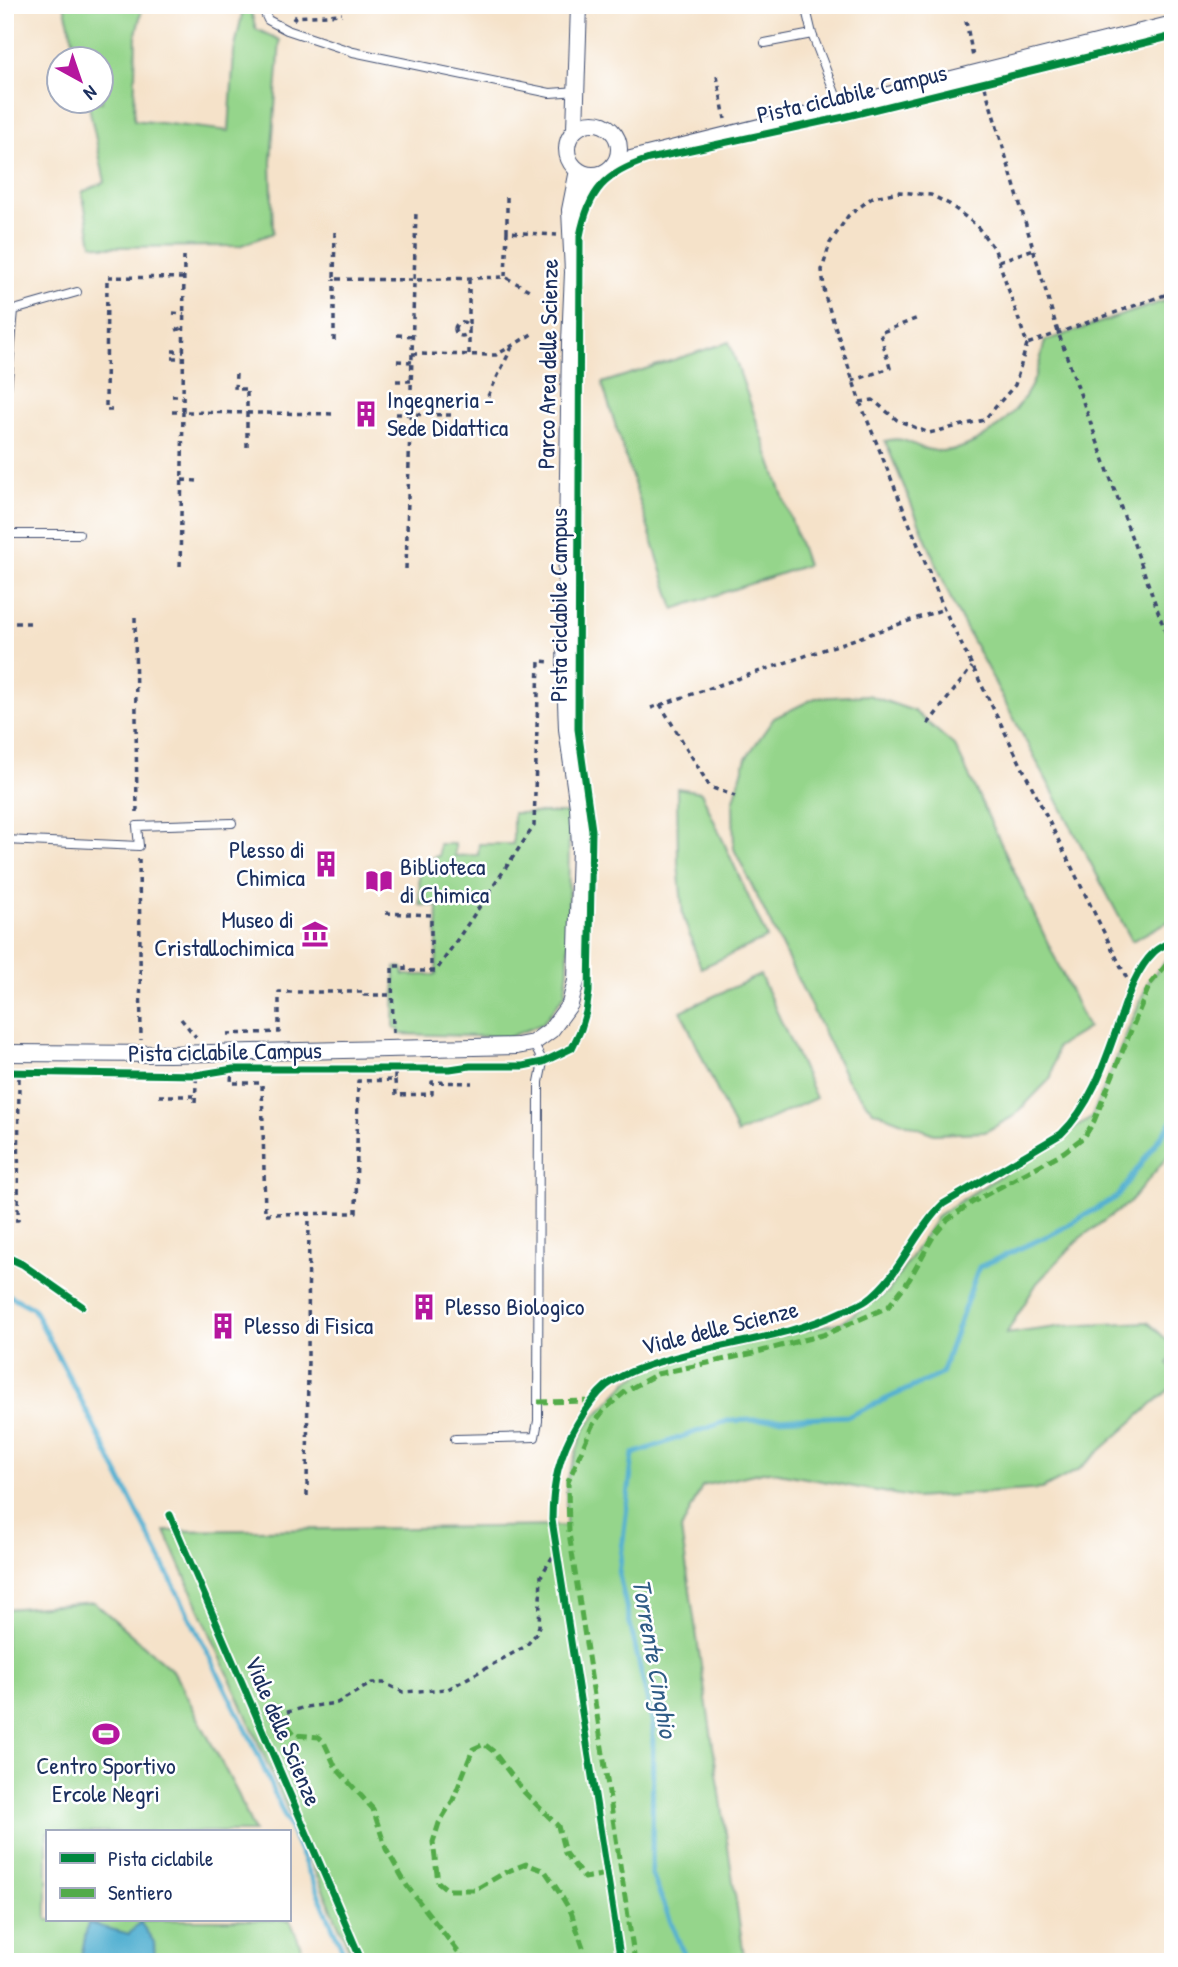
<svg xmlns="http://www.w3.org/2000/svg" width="1178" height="1967" viewBox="0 0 1178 1967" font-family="'Patrick Hand',sans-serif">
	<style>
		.green { fill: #95d58b; stroke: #588274; stroke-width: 2 }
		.water { fill: #53b0d1; stroke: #377098; stroke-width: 2 }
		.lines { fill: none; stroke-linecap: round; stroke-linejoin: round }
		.stream { stroke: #53b0d1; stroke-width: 5 }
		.service-casing { stroke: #3c4a6e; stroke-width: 10 }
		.minor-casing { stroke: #3c4a6e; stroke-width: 18 }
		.path { stroke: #3c4a6e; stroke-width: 3.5; stroke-dasharray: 5 5; stroke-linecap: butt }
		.service { stroke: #fff; stroke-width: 8 }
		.minor { stroke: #fff; stroke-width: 16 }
		.quiet { stroke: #52ab49; stroke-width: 5; stroke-dasharray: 10 5; stroke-linecap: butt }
		.cycleway-casing { stroke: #fff; stroke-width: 11 }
		.cycleway { stroke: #00873e; stroke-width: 7 }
		.labels { text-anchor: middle; stroke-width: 5; stroke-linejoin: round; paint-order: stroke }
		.street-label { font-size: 24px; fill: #1b2f5e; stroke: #fff }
		.poi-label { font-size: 24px; fill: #1b2f5e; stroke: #fff; text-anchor: start }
		.water-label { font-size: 26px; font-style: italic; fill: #2f5c86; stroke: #fff }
	</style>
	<rect width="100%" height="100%" fill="#fff"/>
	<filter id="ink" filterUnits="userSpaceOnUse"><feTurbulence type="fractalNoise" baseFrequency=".0143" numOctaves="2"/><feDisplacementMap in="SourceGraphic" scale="14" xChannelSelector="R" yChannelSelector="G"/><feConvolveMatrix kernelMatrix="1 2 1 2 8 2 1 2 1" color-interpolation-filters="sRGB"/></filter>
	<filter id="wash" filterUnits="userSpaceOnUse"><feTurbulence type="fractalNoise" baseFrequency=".00686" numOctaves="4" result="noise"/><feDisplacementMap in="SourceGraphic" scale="28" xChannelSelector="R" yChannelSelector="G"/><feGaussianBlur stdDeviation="1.57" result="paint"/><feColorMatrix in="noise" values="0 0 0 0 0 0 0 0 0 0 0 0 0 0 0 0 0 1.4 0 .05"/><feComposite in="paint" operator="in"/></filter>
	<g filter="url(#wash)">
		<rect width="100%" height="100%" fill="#f5e2c9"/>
		<path class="green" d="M64 5H143L136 34 134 120 229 131 234 52 244 5H249L256 29 280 40 271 162 273 233 239 246 103 247 92 244 82 192 105 182 88 102H102V60L78 59Z
			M1173 298V919L1132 941 953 604 885 441C907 435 911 447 931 450 969 457 1013 420 1030 388 1038 374 1041 356 1045 341Z
			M729 342 807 565 674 609 602 383Z
			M868 695 914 711 955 746 1088 1028 1057 1047 1051 1078 1014 1116 985 1132 934 1134 873 1111 847 1080 734 849 733 803 746 758 774 718 815 698Z
			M677 788 701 792 767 938 701 968 683 916 678 863Z
			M513 813H569L568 969 565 994 542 1024 509 1037 399 1034V1029H394L395 967 403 968 404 975H436L438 906 420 905 419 869 433 868V857L439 856V844H455V856L478 855 479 844H513Z
			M1173 952V1150L1129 1203 1080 1238 1037 1283 1006 1334 1064 1326 1148 1322 1173 1346V1356L1168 1363 1173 1374V1386L1078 1470 1042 1489 915 1498 767 1471 702 1486 681 1530 745 1962H355L165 1531 566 1526V1482L585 1427 628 1381 664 1361 841 1322 888 1292 938 1215 1091 1118 1149 980Z
			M760 975 816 1098 737 1134 681 1011Z
			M94 1602 174 1672 239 1796 254 1832H47V1920H289V1917L307 1962H5V1609Z"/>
		<path class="water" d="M140 1922 154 1942 155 1962H123V1958L110 1956 108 1962H80L88 1923 129 1934Z"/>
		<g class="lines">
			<path class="stream" d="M5 1293 33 1308 80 1398 252 1741 348 1962
				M687 1962 652 1875 653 1725 619 1575 633 1454 727 1421 849 1416 941 1374 979 1267 1054 1233 1117 1197 1173 1120"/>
		</g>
	</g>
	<g filter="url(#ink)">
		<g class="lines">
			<g class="service-casing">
				<path id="service" d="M261 5 268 20 287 30 353 52 550 93 578 91
					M805 5 812 34 840 106
					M765 43 812 34
					M5 412 14 310 77 292
					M5 534H79
					M5 840 139 846 137 826 232 823
					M455 1439 535 1437 538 1421 539 1082 543 1062 533 1043"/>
			</g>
			<g class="minor-casing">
				<path id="minor" d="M567 149a26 26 0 1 1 52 0a26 26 0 1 1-52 0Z
					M575 129 579 5
					M615 163 1173 24
					M577 217 585 193 600 174
					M5 1053 169 1054 517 1046 533 1043 551 1030 570 1004 576 981 580 848 578 807 567 729 565 674 570 342 573 272 570 210 578 170"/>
			</g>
			<path class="path" d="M293 20 295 17 342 14
				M966 21 973 57
				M717 76 725 119
				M985 87 1058 332 1173 653
				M1170 128 1173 137
				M335 232 334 279 416 280 505 277 529 290
				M507 232V193
				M184 256 183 412 337 414
				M999 261 1034 249
				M505 276 507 232 557 235
				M469 279V355
				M173 313 184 314
				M455 329a7 7 0 1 1 14 0a7 7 0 1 1-14 0Z
				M176 330 184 327
				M397 335 413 336
				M334 341V279
				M172 351H184
				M412 354 496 355 532 334
				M172 358H184
				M397 361 412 362
				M236 374 235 389H247V450
				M396 381H412
				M852 381 890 368 880 333 918 318
				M172 396H183
				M488 396 512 347
				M396 401H411
				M860 402 873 400 897 420 929 433 984 420 1015 385 1027 344
				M112 410H106L107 277 184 278
				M172 412H183L180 569
				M396 414 453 415
				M182 480 198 481
				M406 569 416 211
				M135 617 137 814
				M5 623H30
				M660 704 710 787 735 796
				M651 708 944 609
				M928 724 972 667
				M139 859 141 1040
				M386 913 431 915V971
				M1131 987 944 609 860 402 825 296 822 270 830 243 848 216 873 197 899 192 931 195 949 204 976 225 995 250 1027 344 1173 292
				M181 1019 196 1037
				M393 1033 392 966H405V971H436L534 826 539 661 552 662
				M227 1034 279 1032V992H364V995H392
				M232 1066 231 1083H262L265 1214 356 1213 358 1081 395 1080V1064
				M395 1080 396 1095 432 1094V1082L472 1083
				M159 1096H195
				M195 1102 197 1069
				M5 1220H18L19 1073
				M307 1496 309 1213
				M258 1720 306 1707 337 1703 372 1683H384L403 1692 448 1689 526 1646 536 1634 539 1626 541 1576 557 1549"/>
			<use href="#service" class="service"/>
			<use href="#minor" class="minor"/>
			<path class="quiet" d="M538 1402 592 1401
				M279 1713 295 1735 319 1737 324 1742 336 1768 373 1809 386 1849 407 1886 466 1962
				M588 1962 571 1912 559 1892 545 1871 526 1864 506 1872 475 1890H448L438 1882 433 1842 439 1823 453 1800 473 1749 484 1744 493 1751 524 1792 558 1826 565 1853 584 1878 607 1874
				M635 1962 569 1533 568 1482 592 1426 604 1410 626 1391 657 1374 754 1353 826 1334 888 1307 909 1280 933 1237 948 1219 973 1202 1064 1152 1085 1136 1094 1121 1150 984 1173 957"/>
			<g class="cycleway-casing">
				<path id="cycleway" d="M5 1072 196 1075 233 1069H450L470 1066H523L543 1062 572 1048 581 1029 586 1012 589 992 592 830 578 729 580 236C589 190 605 173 649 159L844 117 1173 36
					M5 1256 22 1264 82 1306
					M170 1515 362 1962
					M621 1962 552 1520C552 1485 559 1454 577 1424 585 1410 594 1396 606 1386 622 1374 639 1368 659 1362 719 1343 785 1339 843 1311 851 1308 860 1305 867 1300 900 1276 914 1232 943 1204L1061 1134C1092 1105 1106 1059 1120 1019 1128 995 1136 970 1154 952 1159 947 1167 944 1173 940"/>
			</g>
			<use href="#cycleway" class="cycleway"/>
		</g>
	</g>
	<defs>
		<g id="building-bare" transform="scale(2.1)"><path d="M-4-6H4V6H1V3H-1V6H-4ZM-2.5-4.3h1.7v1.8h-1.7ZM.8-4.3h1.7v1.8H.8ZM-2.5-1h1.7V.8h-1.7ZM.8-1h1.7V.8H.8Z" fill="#b5179e" stroke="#fff" stroke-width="2.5" paint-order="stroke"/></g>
		<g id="library-bare" transform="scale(2.1)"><path d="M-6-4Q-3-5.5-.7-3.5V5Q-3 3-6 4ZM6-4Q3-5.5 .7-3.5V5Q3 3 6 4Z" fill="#b5179e" stroke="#fff" stroke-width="2.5" paint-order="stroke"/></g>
		<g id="museum-bare" transform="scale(2.1)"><path d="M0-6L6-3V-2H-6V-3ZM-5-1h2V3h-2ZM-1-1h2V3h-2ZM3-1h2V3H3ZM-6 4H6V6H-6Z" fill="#b5179e" stroke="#fff" stroke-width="2.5" paint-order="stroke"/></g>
		<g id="stadium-bare" transform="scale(2.1)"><path d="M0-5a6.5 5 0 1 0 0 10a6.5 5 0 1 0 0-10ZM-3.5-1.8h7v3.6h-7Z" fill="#b5179e" stroke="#fff" stroke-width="2.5" paint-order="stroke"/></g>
	</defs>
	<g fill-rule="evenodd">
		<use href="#building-bare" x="366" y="414"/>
		<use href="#building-bare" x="326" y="864"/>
		<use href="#library-bare" x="379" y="881"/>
		<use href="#museum-bare" x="315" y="934"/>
		<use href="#building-bare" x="424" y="1307"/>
		<use href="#building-bare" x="223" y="1326"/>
		<use href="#stadium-bare" x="106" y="1734"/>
	</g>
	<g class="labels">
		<g class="street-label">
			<text transform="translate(852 94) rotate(-13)" y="8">Pista ciclabile Campus</text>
			<text transform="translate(548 364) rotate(-89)" y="8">Parco Area delle Scienze</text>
			<text transform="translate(559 605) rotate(-90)" y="8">Pista ciclabile Campus</text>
			<text transform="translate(225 1052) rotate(-1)" y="8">Pista ciclabile Campus</text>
			<text transform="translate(720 1328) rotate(-14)" y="8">Viale delle Scienze</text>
			<text transform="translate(283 1731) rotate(67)" y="8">Viale delle Scienze</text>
		</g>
		<g class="poi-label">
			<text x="387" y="408">Ingegneria -<tspan x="387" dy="28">Sede Didattica</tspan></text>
			<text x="305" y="858" text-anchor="end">Plesso di<tspan x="305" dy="28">Chimica</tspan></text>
			<text x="400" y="875">Biblioteca<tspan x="400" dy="28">di Chimica</tspan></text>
			<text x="294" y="928" text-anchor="end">Museo di<tspan x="294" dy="28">Cristallochimica</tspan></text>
			<text x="445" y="1315">Plesso Biologico</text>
			<text x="244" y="1334">Plesso di Fisica</text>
			<text x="106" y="1774" text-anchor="middle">Centro Sportivo<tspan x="106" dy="28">Ercole Negri</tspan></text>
		</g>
		<g class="water-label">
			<text transform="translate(655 1658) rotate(80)" y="9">Torrente Cinghio</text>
		</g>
	</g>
	<rect width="1178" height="1967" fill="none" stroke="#fff" stroke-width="28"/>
	<rect x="46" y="1830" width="245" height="91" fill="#ffffff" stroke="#a4acbf" stroke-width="2"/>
	<rect x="60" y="1853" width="35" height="10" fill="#00873e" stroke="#a4acbf" stroke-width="2"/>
	<text x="108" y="1866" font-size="21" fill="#1b2f5e">Pista ciclabile</text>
	<rect x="60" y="1888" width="35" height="10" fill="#52ab49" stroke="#a4acbf" stroke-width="2"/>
	<text x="108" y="1900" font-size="21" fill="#1b2f5e">Sentiero</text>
	<g transform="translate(80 80) rotate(140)"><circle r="33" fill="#ffffff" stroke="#a4acbf" stroke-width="2"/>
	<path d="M0-5L12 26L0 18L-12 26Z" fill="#b5179e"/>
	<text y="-10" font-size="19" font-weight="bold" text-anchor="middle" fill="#1b2f5e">N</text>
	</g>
</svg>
